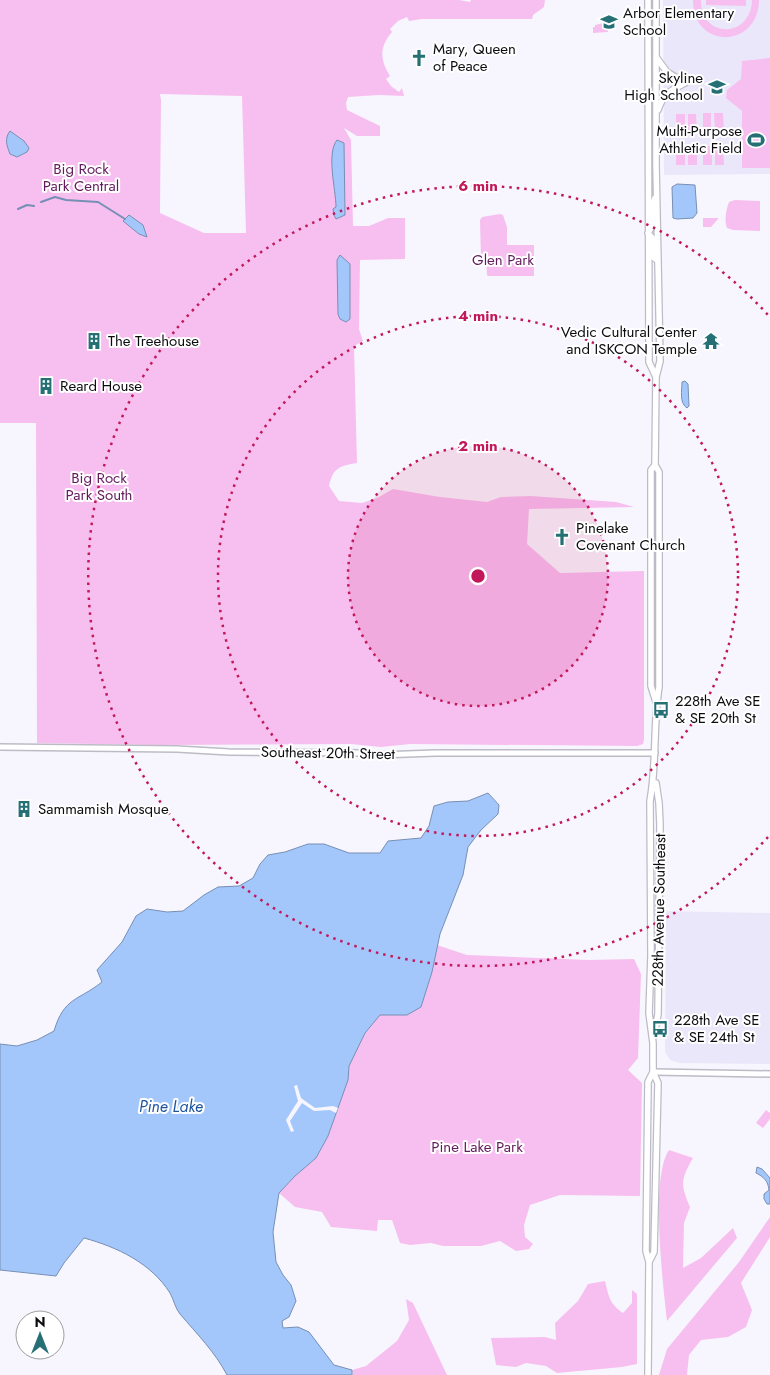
<svg xmlns="http://www.w3.org/2000/svg" width="770" height="1375" viewBox="0 0 770 1375" font-family="Jost,sans-serif">
	<style>
		.built { fill: #ebe7fa }
		.green { fill: #f7bfef; fill-rule: evenodd }
		.water { fill: #a4c7fb; stroke: #768fb4 }
		.pier { fill: #f7f6fe }
		.lines { fill: none; stroke-linecap: round; stroke-linejoin: round }
		.stream { stroke: #768fb4; stroke-width: 2 }
		.tertiary-casing { stroke: #bdbbc5; stroke-width: 8 }
		.secondary-casing { stroke: #bdbbc5; stroke-width: 8 }
		.tertiary { stroke: #fff; stroke-width: 5 }
		.secondary { stroke: #fff; stroke-width: 5.5 }
		.ring { fill: none; stroke: #c2185b; stroke-width: 2.5; stroke-dasharray: 2.5 5 }
		.labels { text-anchor: middle; stroke-width: 4; stroke-linejoin: round; paint-order: stroke }
		.poi-label { font-size: 15px; fill: #0c0b0f; stroke: #fff; text-anchor: start }
		.park-label { font-size: 15px; fill: #631b5e; stroke: #fff }
		.street-label { font-size: 15px; fill: #0c0b0f; stroke: #fff }
		.water-label { font-size: 16px; font-style: italic; fill: #1d549d; stroke: #fff }
		.centre { fill: #c2185b; stroke: #fff; stroke-width: 2.5 }
		.ring-label { font-size: 15px; text-anchor: middle; font-weight: bold; fill: #c2185b; stroke: #fff; stroke-width: 4; stroke-linejoin: round; paint-order: stroke }
	</style>
	<rect width="100%" height="100%" fill="#f7f6fe"/>
	<path class="built" d="M663 0H770V174L664 175Z
		M666 911 770 913V1064L679 1063 670 1060 665 1052Z"/>
	<path class="green" d="M0 0H459L470 2 471 0H545L544 7 533 15 532 19H422L409 21 407 17 398 21 390 29 392 32C379 47 380 60 390 76L386 79 391 86 399 92 402 88 404 96 379 95 348 97 346 103 347 110 380 126V136H357L344 128 351 140 353 226H369L388 218H405V259L360 260 359 329 363 341 354 346 357 463C339 466 333 468 329 486L339 501 362 503 377 498 393 489 440 497 487 502 501 497 531 496 616 502 634 507 529 509 527 544 560 573 644 571V740L643 744 637 746 410 744 381 747 351 744 156 745 37 743 36 423H0ZM160 94 242 96 246 233H204L160 213 161 100Z
		M693 0H701C700 39 751 39 752 0H759C758 50 692 49 693 0Z
		M706 0H746V6L706 5Z
		M604 23H609L608 32 593 33V27H595V25Z
		M770 58V168H742V111L726 98 727 90 741 79 742 61Z
		M703 113H711V132H703Z
		M714 113H723L724 132H715Z
		M676 114H685V133H676Z
		M688 114H696L697 133H688Z
		M685 145V165H676V146Z
		M688 145H697V165H688Z
		M703 146H712V165H703Z
		M715 146H723L724 165H715Z
		M735 200 760 201V231L733 230 727 228C724 220 726 210 729 202Z
		M500 214 503 215 507 227V245H534V276H488L487 275 486 258H481L480 220 482 217Z
		M703 218H718V219L711 227H703Z
		M437 945 467 955 588 960 634 959 641 974 638 1058 628 1070 642 1083 640 1196 560 1195 530 1205 524 1225 525 1237 533 1244 529 1249 516 1251 500 1241 481 1246H443L431 1243 410 1245 400 1243 392 1220H378L377 1231 331 1227 322 1212 295 1207 279 1193 295 1176 316 1158 328 1136 338 1108 347 1080 349 1066 365 1033 380 1015H407L421 1007 432 972Z
		M766 1110 770 1113V1119L763 1128 756 1123Z
		M669 1150 693 1158C681 1179 680 1184 690 1207L684 1223 683 1268 701 1258 733 1228 737 1238 667 1321C663 1285 650 1178 669 1150Z
		M770 1217V1237L741 1283 752 1310 746 1327 728 1337 701 1340 689 1355 687 1375H659L667 1349 739 1262Z
		M605 1281C609 1297 609 1303 623 1313L632 1303V1290L637 1294V1364L622 1367 557 1373 546 1366 526 1363 516 1367 496 1365 491 1338 545 1337 556 1340 555 1323 578 1301 588 1284Z
		M406 1299 413 1303 447 1375H353L352 1370 366 1366 397 1341 409 1320Z"/>
	<path class="water" d="M10 131 24 141 29 148 27 152 17 157 10 154C7 146 4 139 10 131Z
		M337 140 344 143 345 215 336 219 334 215 333 209 336 207C336 190 326 154 337 140Z
		M677 184 695 185 697 213 693 218 677 219 673 218 672 187Z
		M129 215 143 225 147 237 139 234 123 221Z
		M340 255 350 264V319L346 322 340 319 338 314 337 260Z
		M685 381 688 384 689 406 687 408C679 403 682 390 682 382Z
		M488 793 499 805 498 814 481 830 468 847 463 875 440 934 432 972 421 1007 407 1015H380L365 1033 349 1066 348 1080 328 1136 316 1158 295 1176 279 1193 273 1232 276 1262 283 1275 291 1285 296 1301 289 1317 282 1321 283 1328 298 1327 309 1332 334 1365 352 1370V1375H227C215 1352 197 1334 180 1314 175 1308 174 1300 170 1293 151 1263 117 1247 84 1238L64 1263 56 1276 0 1270V1044L17 1046 37 1040 54 1031C64 997 78 1001 102 982L97 970 122 942 136 916 147 909 167 912 183 911 204 895 218 887 239 886 253 878 260 864 268 855 285 852 308 844H324L349 853H380L388 841 421 838 429 826 434 806 448 802 468 801Z
		M757 1167 762 1169 770 1178V1204H767L764 1199V1194L769 1190C768 1181 764 1177 756 1173Z"/>
	<path class="pier" d="M297 1085 301 1098 315 1108 333 1106 338 1108 336 1113 330 1110 314 1111 302 1103 290 1121 294 1131 291 1132 286 1120 298 1101 294 1086Z"/>
	<g class="lines">
		<path class="stream" d="M41 202 55 197 66 200 98 202 125 219
			M18 209 27 205 34 206"/>
		<g class="tertiary-casing">
			<path id="tertiary" d="M0 747 177 749 229 752 363 753 380 755 435 753H655
				M653 1072 770 1074"/>
		</g>
		<g class="secondary-casing">
			<path id="secondary" d="M648 0 649 362 656 377
				M656 0V165L660 361 656 377 655 465 651 470V686L656 702
				M656 57 667 72 685 83
				M658 110C663 94 671 90 685 83
				M655 198C650 210 656 222 648 233L653 239V257L658 261
				M654 1036 658 1014 660 825 659 803 656 783
				M649 1262 654 1252 658 1083 653 1072V1043L649 1013 651 956 650 801C657 763 653 724 659 687V472L655 465
				M648 1375 649 1262 646 1251 648 1082 653 1072"/>
		</g>
		<use href="#tertiary" class="tertiary"/>
		<use href="#secondary" class="secondary"/>
	</g>
	<circle cx="478" cy="576" r="130" fill="#c2185b" fill-opacity=".12"/>
	<g class="ring">
		<circle cx="478" cy="576" r="130"/>
		<circle cx="478" cy="576" r="260"/>
		<path d="M768 837A390 390 0 1 1 768 315"/>
	</g>
	<defs>
		<g id="school-bare" transform="scale(1.35)"><path d="M0-5L7-2L0 1L-7-2ZM-4 1L0 2.5L4 1V4Q0 6-4 4Z" fill="#257075" stroke="#fff" stroke-width="2.5" paint-order="stroke"/></g>
		<g id="church-bare" transform="scale(1.35)"><path d="M-1.2-6h2.4v3.5h3.3v2.4h-3.3V6h-2.4V-.1h-3.3v-2.4h3.3Z" fill="#257075" stroke="#fff" stroke-width="2.5" paint-order="stroke"/></g>
		<g id="stadium-bare" transform="scale(1.35)"><path d="M0-5a6.5 5 0 1 0 0 10a6.5 5 0 1 0 0-10ZM-3.5-1.8h7v3.6h-7Z" fill="#257075" stroke="#fff" stroke-width="2.5" paint-order="stroke"/></g>
		<g id="building-bare" transform="scale(1.35)"><path d="M-4-6H4V6H1V3H-1V6H-4ZM-2.5-4.3h1.7v1.8h-1.7ZM.8-4.3h1.7v1.8H.8ZM-2.5-1h1.7V.8h-1.7ZM.8-1h1.7V.8H.8Z" fill="#257075" stroke="#fff" stroke-width="2.5" paint-order="stroke"/></g>
		<g id="temple-bare" transform="scale(1.35)"><path d="M0-6L5-2H3V0L6.5 2.5H4V6H1.5V3h-3V6H-4V2.5H-6.5L-3 0V-2H-5Z" fill="#257075" stroke="#fff" stroke-width="2.5" paint-order="stroke"/></g>
		<g id="bus-bare" transform="scale(1.35)"><path d="M-5-6H5V4H4V6H2V4H-2V6H-4V4H-5ZM-3.5-4V0h7V-4ZM-3.5 1.2v1.5H-2V1.2ZM2 1.2v1.5H3.5V1.2Z" fill="#257075" stroke="#fff" stroke-width="2.5" paint-order="stroke"/></g>
	</defs>
	<g fill-rule="evenodd">
		<use href="#school-bare" x="609" y="22"/>
		<use href="#church-bare" x="419" y="58"/>
		<use href="#school-bare" x="717" y="87"/>
		<use href="#stadium-bare" x="756" y="140"/>
		<use href="#building-bare" x="94" y="341"/>
		<use href="#temple-bare" x="711" y="341"/>
		<use href="#building-bare" x="46" y="386"/>
		<use href="#church-bare" x="562" y="537"/>
		<use href="#bus-bare" x="661" y="710"/>
		<use href="#building-bare" x="24" y="809"/>
		<use href="#bus-bare" x="660" y="1029"/>
	</g>
	<g class="labels">
		<g class="poi-label">
			<text x="623" y="18">Arbor Elementary<tspan x="623" dy="17">School</tspan></text>
			<text x="433" y="54">Mary, Queen<tspan x="433" dy="17">of Peace</tspan></text>
			<text x="703" y="83" text-anchor="end">Skyline<tspan x="703" dy="17">High School</tspan></text>
			<text x="742" y="136" text-anchor="end">Multi-Purpose<tspan x="742" dy="17">Athletic Field</tspan></text>
			<text x="697" y="337" text-anchor="end">Vedic Cultural Center<tspan x="697" dy="17">and ISKCON Temple</tspan></text>
			<text x="108" y="346">The Treehouse</text>
			<text x="60" y="391">Reard House</text>
			<text x="576" y="533">Pinelake<tspan x="576" dy="17">Covenant Church</tspan></text>
			<text x="675" y="706">228th Ave SE<tspan x="675" dy="17">&amp; SE 20th St</tspan></text>
			<text x="38" y="814">Sammamish Mosque</text>
			<text x="674" y="1025">228th Ave SE<tspan x="674" dy="17">&amp; SE 24th St</tspan></text>
		</g>
		<g class="park-label">
			<text x="81" y="174">Big Rock<tspan x="81" dy="17">Park Central</tspan></text>
			<text x="503" y="265">Glen Park</text>
			<text x="99" y="483">Big Rock<tspan x="99" dy="17">Park South</tspan></text>
			<text x="477" y="1152">Pine Lake Park</text>
		</g>
		<g class="street-label">
			<text transform="translate(328 753) rotate(1)" y="5">Southeast 20th Street</text>
			<text transform="translate(659 910) rotate(-89)" y="5">228th Avenue Southeast</text>
		</g>
		<g class="water-label">
			<text x="171" y="1112">Pine Lake</text>
		</g>
	</g>
	<circle cx="478" cy="576" r="8" class="centre"/>
	<g class="ring-label">
		<text x="478" y="191">6 min</text>
		<text x="478" y="321">4 min</text>
		<text x="478" y="451">2 min</text>
	</g>
	<g transform="translate(40 1335)"><circle r="24" fill="#ffffff" stroke="#9e9d9f"/>
	<path d="M0-4L9 19L0 12L-9 19Z" fill="#257075"/>
	<text y="-8" font-size="14" font-weight="bold" text-anchor="middle" fill="#0c0b0f">N</text>
	</g>
</svg>
